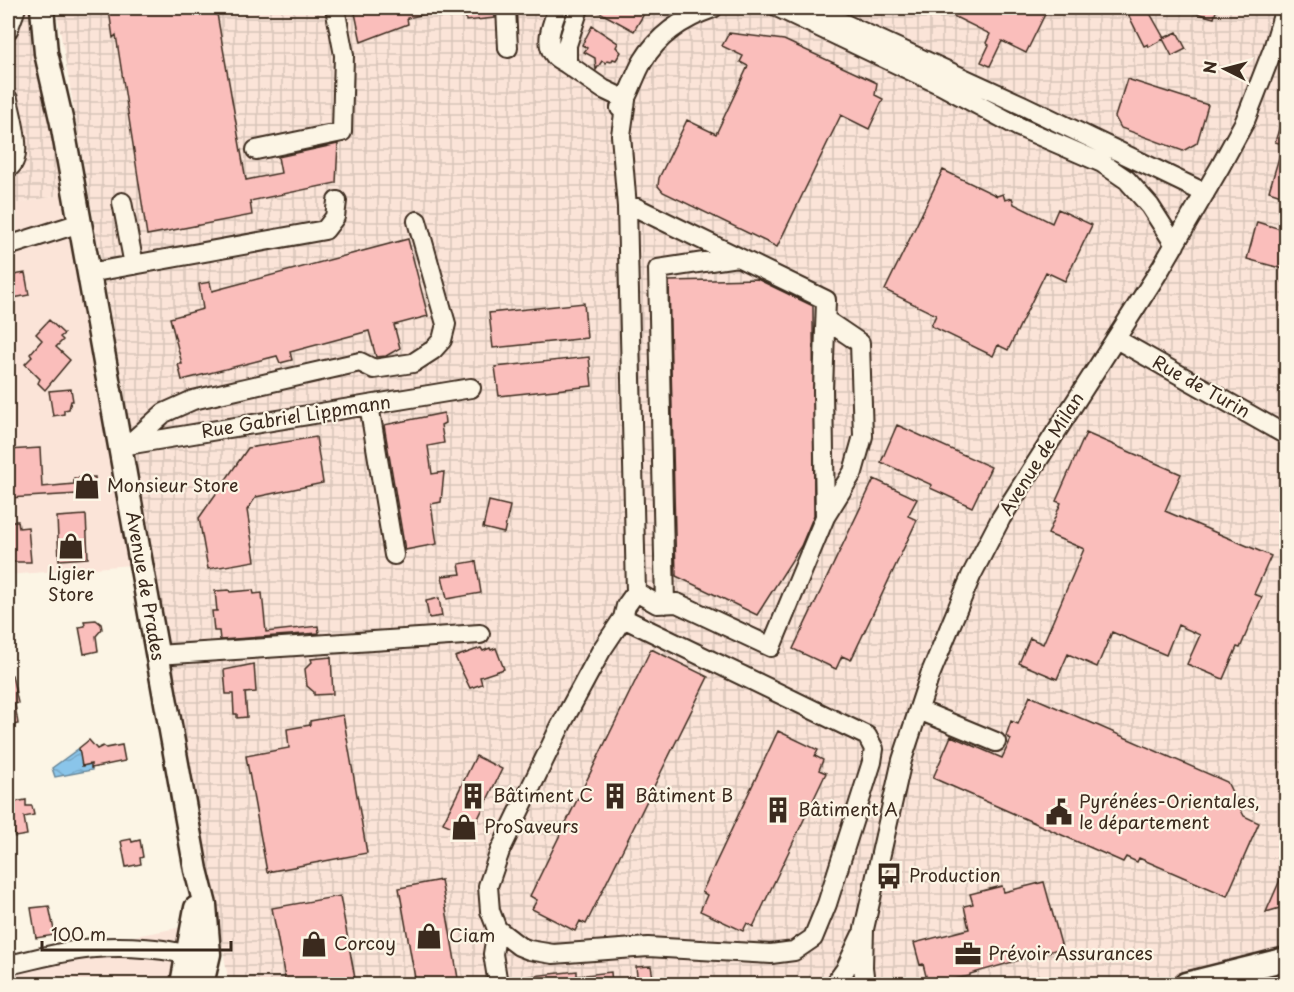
<svg xmlns="http://www.w3.org/2000/svg" width="1294" height="992" viewBox="0 0 1294 992" font-family="'Playpen Sans',sans-serif">
	<style>
		.built { fill: #fbe4d8 }
		.industrial { fill: url(#industrial-grid) }
		.water { fill: url(#water-waves); stroke: #6a8798; stroke-width: 1.5 }
		.building { fill: #fabebb; stroke: #3b2a1e; stroke-width: 1.5 }
		.lines { fill: none; stroke-linecap: round; stroke-linejoin: round }
		.minor-casing { stroke: #3b2a1e; stroke-width: 22 }
		.major-casing { stroke: #3b2a1e; stroke-width: 27 }
		.minor { stroke: #fcf5e5; stroke-width: 18 }
		.major { stroke: #fcf5e5; stroke-width: 22 }
		.labels { text-anchor: middle; stroke-width: 4.5; stroke-linejoin: round; paint-order: stroke }
		.street-label { font-size: 18px; fill: #3b2a1e; stroke: #fcf5e5 }
		.poi-label { font-size: 18px; fill: #3b2a1e; stroke: #fcf5e5; text-anchor: start }
	</style>
	<defs>
		<pattern id="industrial-grid" width="8" height="8" patternUnits="userSpaceOnUse" patternTransform="scale(1.5)"><rect width="8" height="8" fill="#fbe4d8"/><path d="M0 4h8M4 0v8" fill="none" stroke="#d8c4b9"/></pattern>
		<pattern id="water-waves" width="16" height="10" patternUnits="userSpaceOnUse" patternTransform="scale(1.5)"><rect width="16" height="10" fill="#8ac5ea"/><path d="M0 5q4-4 8 0t8 0" fill="none" stroke="#78a9c8"/></pattern>
	</defs>
	<rect width="100%" height="100%" fill="#fcf5e5"/>
	<filter id="ink" filterUnits="userSpaceOnUse"><feTurbulence type="fractalNoise" baseFrequency=".0167" numOctaves="2"/><feDisplacementMap in="SourceGraphic" scale="12" xChannelSelector="R" yChannelSelector="G"/><feConvolveMatrix kernelMatrix="1 2 1 2 8 2 1 2 1" color-interpolation-filters="sRGB"/></filter>
	<g filter="url(#ink)">
		<path class="built" d="M64 192 131 565 8 575V205L55 196Z
			M183 927 172 984H8V960Z"/>
		<path class="industrial" d="M8 8H33L64 192 55 196 8 205Z
			M56 8H1286V984H229Z"/>
		<path class="water" d="M78 749 91 764 92 770 55 777 52 768Z"/>
		<path class="building" d="M124 8H216L246 180 281 173 278 157 338 144 336 183 250 201 252 215 147 235 116 35 113 38 109 10Z
			M354 8H434L435 12 407 18 408 24 361 42Z
			M465 8H494L495 18 466 21Z
			M592 8H637L645 12 634 31Z
			M937 8H1048L1026 53 1002 41 990 66 981 62 989 45 986 43 990 34Z
			M1130 8H1147L1164 38 1177 32 1186 49 1172 56 1163 39 1149 47 1148 44 1144 46 1129 16Z
			M1186 8H1217L1214 18 1185 10Z
			M592 26 618 43 616 47 621 52 616 60 613 59 611 62 607 61 606 63 602 61 596 70 595 58 584 52 587 48 582 45Z
			M729 33 784 40 877 83 875 95 883 99 869 129 841 115 777 247 663 192 658 186 659 178 687 120 716 134 748 66 740 62 743 56 722 46Z
			M1127 79 1208 105 1197 143 1183 151 1121 128 1115 117Z
			M1284 113 1287 114V197L1269 191 1283 144 1275 142Z
			M943 170 997 196 1003 194 1005 200 1012 198 1014 204 1052 223 1058 209 1092 225 1065 281 1046 272 1008 350 998 345 993 356 931 326 936 315 885 290Z
			M1257 222 1287 231V270L1247 259Z
			M408 239 428 316 394 325 400 348 386 356 376 357 369 331 290 352 292 360 280 363 277 356 182 380 178 364H182L170 318 203 309 199 284 210 282 212 291Z
			M25 273 29 295 8 299V276Z
			M757 279 813 306 814 515 801 546 757 615 676 576 669 281Z
			M584 303 587 338 493 348 489 313Z
			M49 320 64 334 60 337 63 340 56 347 70 360 45 390 38 383 40 379 25 364 32 357 30 354 42 340 36 334Z
			M589 357 592 386 499 396 495 367Z
			M71 389 73 401H71L69 409 64 410V414L53 416 49 391Z
			M444 413 445 423 441 425 444 443 428 446 432 474 444 472 441 502 431 504 437 544 405 550 384 425Z
			M897 425 991 467 972 507 930 488 932 485 881 462Z
			M1086 433 1181 474 1165 511 1271 556 1254 594 1262 597 1240 648 1237 647 1223 679 1187 664 1200 635 1178 625 1166 655 1112 632 1097 667 1068 654 1057 679 1019 663 1030 638 1043 644 1084 549 1048 534 1061 503 1056 501Z
			M316 437 323 483 256 497 247 510 255 561 208 569 199 518 248 448Z
			M40 448 42 487 74 484V478L95 477 96 493 8 498V450Z
			M874 479 917 499 908 516 917 520 851 660 842 656 836 669 793 649Z
			M489 501 510 506 504 533 483 528Z
			M86 515 88 558 59 560 57 517Z
			M8 521H18L19 528 28 527 31 562H8Z
			M476 561 481 593 447 599 442 576 461 574 459 564Z
			M229 590 230 592 253 590 254 594 262 593 266 632 318 626 319 633 220 640 219 631H214L212 611H217L215 591Z
			M439 598 442 616 429 618 426 601Z
			M96 620 101 624 102 629 96 636 98 651 84 654 79 627 85 626 84 621Z
			M481 648 483 651 490 648 491 650 496 648 504 669 480 677 482 684 470 688 455 657Z
			M651 649 708 677 586 924 580 921 575 931 532 909 537 900 530 896Z
			M331 657 333 694 314 695V692L307 686 305 669 312 662 311 659Z
			M254 664 256 692 245 693 247 717 237 718V714H234L233 694H226L224 670Z
			M8 675H12L18 703 15 704 18 724 8 726Z
			M1030 696 1227 782 1244 816 1259 823 1227 896 1139 858 1137 862 1126 857 1123 862 933 778 951 736 1002 758 1011 739 1006 736 1011 721 1018 724Z
			M343 715 367 853 267 872 246 756 289 748 287 729 310 725V721Z
			M778 731 818 750 815 756 823 760 819 770 826 773 753 927 747 923 743 931 700 911 707 895 702 892Z
			M89 740 97 749 103 746 106 748 122 745 125 761 91 768V764L82 766 79 748Z
			M476 756 502 769 470 835 443 823Z
			M26 800V806H32L34 815 24 817 27 835 15 837 13 830 10 831 8 820 12 819 9 803Z
			M131 839 132 842 140 840 143 857 140 858 141 864 126 867 121 841Z
			M1287 864V906L1266 912Z
			M441 880 459 984H416L399 888Z
			M1044 882 1062 948 970 974V976L928 984 923 964 920 965 914 943 969 929 964 906 973 904 970 894 1002 886 1004 892Z
			M340 896 356 984H286L272 908Z
			M49 906 55 935 36 938 31 908Z
			M651 966 654 984H638L636 967Z
			M577 971V976L611 972 612 984H515V978Z"/>
		<g class="lines">
			<g class="minor-casing">
				<path id="minor" d="M506 8 508 48
					M558 8C553 22 543 43 555 56 557 59 564 62 567 64
					M579 8 567 45V64L603 89 626 100
					M779 8 941 85 1019 127 1102 163 1127 180 1150 206 1175 245
					M810 8 1022 105 1205 193
					M8 30 16 8
					M8 99C11 115 25 159 8 168
					M620 108C630 94 634 76 643 61 659 34 684 18 713 8
					M256 150 342 132 344 55 335 8
					M122 202 134 265
					M627 207 637 208 826 300 823 390 825 517 853 472 863 436 860 343 826 320
					M8 246 80 223
					M89 273 325 230 335 217 337 201
					M1116 339 1286 435
					M369 405 394 555
					M127 445 471 388
					M128 445 164 413 193 400 360 362 374 369 413 363 433 350 442 340 446 324 417 221
					M636 592 657 604 677 603 771 647 825 517
					M665 604 658 269 737 257
					M623 618 867 736 874 749 872 762 827 904 813 938 794 951 771 954 648 947 553 954 529 950 519 946 497 929 490 911 488 886 500 851 560 727 601 651 623 618 626 606 636 592 627 207 621 135 626 100
					M157 655 480 634
					M919 710 996 742
					M497 929 493 954 498 984
					M8 965C36 959 66 950 95 948 121 946 173 947 196 959V962
					M835 984 845 970 861 936
					M865 984 863 967 864 929 902 760 930 675 971 576 1001 518 1161 268 1220 167 1245 121 1273 49 1285 8"/>
			</g>
			<g class="major-casing">
				<path id="major" d="M42 8 46 53 62 123 196 870 205 905 209 954 202 984
					M182 984 196 908
					M1186 984 1286 959"/>
			</g>
			<use href="#minor" class="minor"/>
			<use href="#major" class="major"/>
		</g>
	</g>
	<defs>
		<g id="shop-bare" transform="scale(2.07)"><path d="M-5-2.5h2.3a2.7 3.5 0 0 1 5.4 0H5L5.5 6h-11ZM-1.5-2.5h3a1.5 2.3 0 0 0-3 0Z" fill="#3b2a1e" stroke="#fcf5e5" stroke-width="2.5" paint-order="stroke"/></g>
		<g id="building-bare" transform="scale(2.07)"><path d="M-4-6H4V6H1V3H-1V6H-4ZM-2.5-4.3h1.7v1.8h-1.7ZM.8-4.3h1.7v1.8H.8ZM-2.5-1h1.7V.8h-1.7ZM.8-1h1.7V.8H.8Z" fill="#3b2a1e" stroke="#fcf5e5" stroke-width="2.5" paint-order="stroke"/></g>
		<g id="civic-bare" transform="scale(2.07)"><path d="M-.6-6.5H3V-4.5H.6V-3L4-1V1h2V6H-6V1h2V-1L-.6-3ZM-1.2 2.5V6h2.4V2.5Z" fill="#3b2a1e" stroke="#fcf5e5" stroke-width="2.5" paint-order="stroke"/></g>
		<g id="bus-bare" transform="scale(2.07)"><path d="M-5-6H5V4H4V6H2V4H-2V6H-4V4H-5ZM-3.5-4V0h7V-4ZM-3.5 1.2v1.5H-2V1.2ZM2 1.2v1.5H3.5V1.2Z" fill="#3b2a1e" stroke="#fcf5e5" stroke-width="2.5" paint-order="stroke"/></g>
		<g id="office-bare" transform="scale(2.07)"><path d="M-6-3h4V-5.5h4V-3h4V5H-6ZM-1-4.5V-3h2v-1.5ZM-6 0V1H6V0Z" fill="#3b2a1e" stroke="#fcf5e5" stroke-width="2.5" paint-order="stroke"/></g>
	</defs>
	<g fill-rule="evenodd">
		<use href="#shop-bare" x="87" y="486"/>
		<use href="#shop-bare" x="71" y="546"/>
		<use href="#building-bare" x="473" y="796"/>
		<use href="#building-bare" x="615" y="796"/>
		<use href="#building-bare" x="778" y="810"/>
		<use href="#civic-bare" x="1059" y="812"/>
		<use href="#shop-bare" x="464" y="827"/>
		<use href="#bus-bare" x="889" y="876"/>
		<use href="#shop-bare" x="429" y="936"/>
		<use href="#shop-bare" x="314" y="944"/>
		<use href="#office-bare" x="968" y="954"/>
	</g>
	<g class="labels">
		<g class="street-label">
			<text transform="translate(1201 387) rotate(29)" y="6">Rue de Turin</text>
			<text transform="translate(296 417) rotate(-9)" y="6">Rue Gabriel Lippmann</text>
			<text transform="translate(1042 454) rotate(-58)" y="6">Avenue de Milan</text>
			<text transform="translate(145 586) rotate(80)" y="6">Avenue de Prades</text>
		</g>
		<g class="poi-label">
			<text x="107" y="492">Monsieur Store</text>
			<text x="71" y="580" text-anchor="middle">Ligier<tspan x="71" dy="21">Store</tspan></text>
			<text x="493" y="802">Bâtiment C</text>
			<text x="635" y="802">Bâtiment B</text>
			<text x="1079" y="808">Pyrénées-Orientales,<tspan x="1079" dy="21">le département</tspan></text>
			<text x="798" y="816">Bâtiment A</text>
			<text x="484" y="833">ProSaveurs</text>
			<text x="909" y="882">Production</text>
			<text x="449" y="942">Ciam</text>
			<text x="334" y="950">Corcoy</text>
			<text x="988" y="960">Prévoir Assurances</text>
		</g>
	</g>
	<rect width="1294" height="992" fill="none" stroke="#fcf5e5" stroke-width="30"/>
	<rect x="15" y="15" width="1264" height="962" fill="none" stroke="#3b2a1e" stroke-width="2" filter="url(#ink)"/>
	<g transform="translate(1225 69) rotate(276)" stroke="#fcf5e5" stroke-width="4.5" paint-order="stroke">
	<path d="M0-4.5L10 22L0 15L-10 22Z" fill="#3b2a1e"/>
	<text y="-9" font-size="16" font-weight="bold" text-anchor="middle" fill="#3b2a1e">N</text>
	</g>
	<path d="M42 941v9h189v-9" fill="none" stroke="#3b2a1e" stroke-width="3"/>
	<text x="51" y="941" font-size="18" fill="#3b2a1e" stroke="#fcf5e5" stroke-width="4.5" paint-order="stroke">100 m</text>
</svg>
